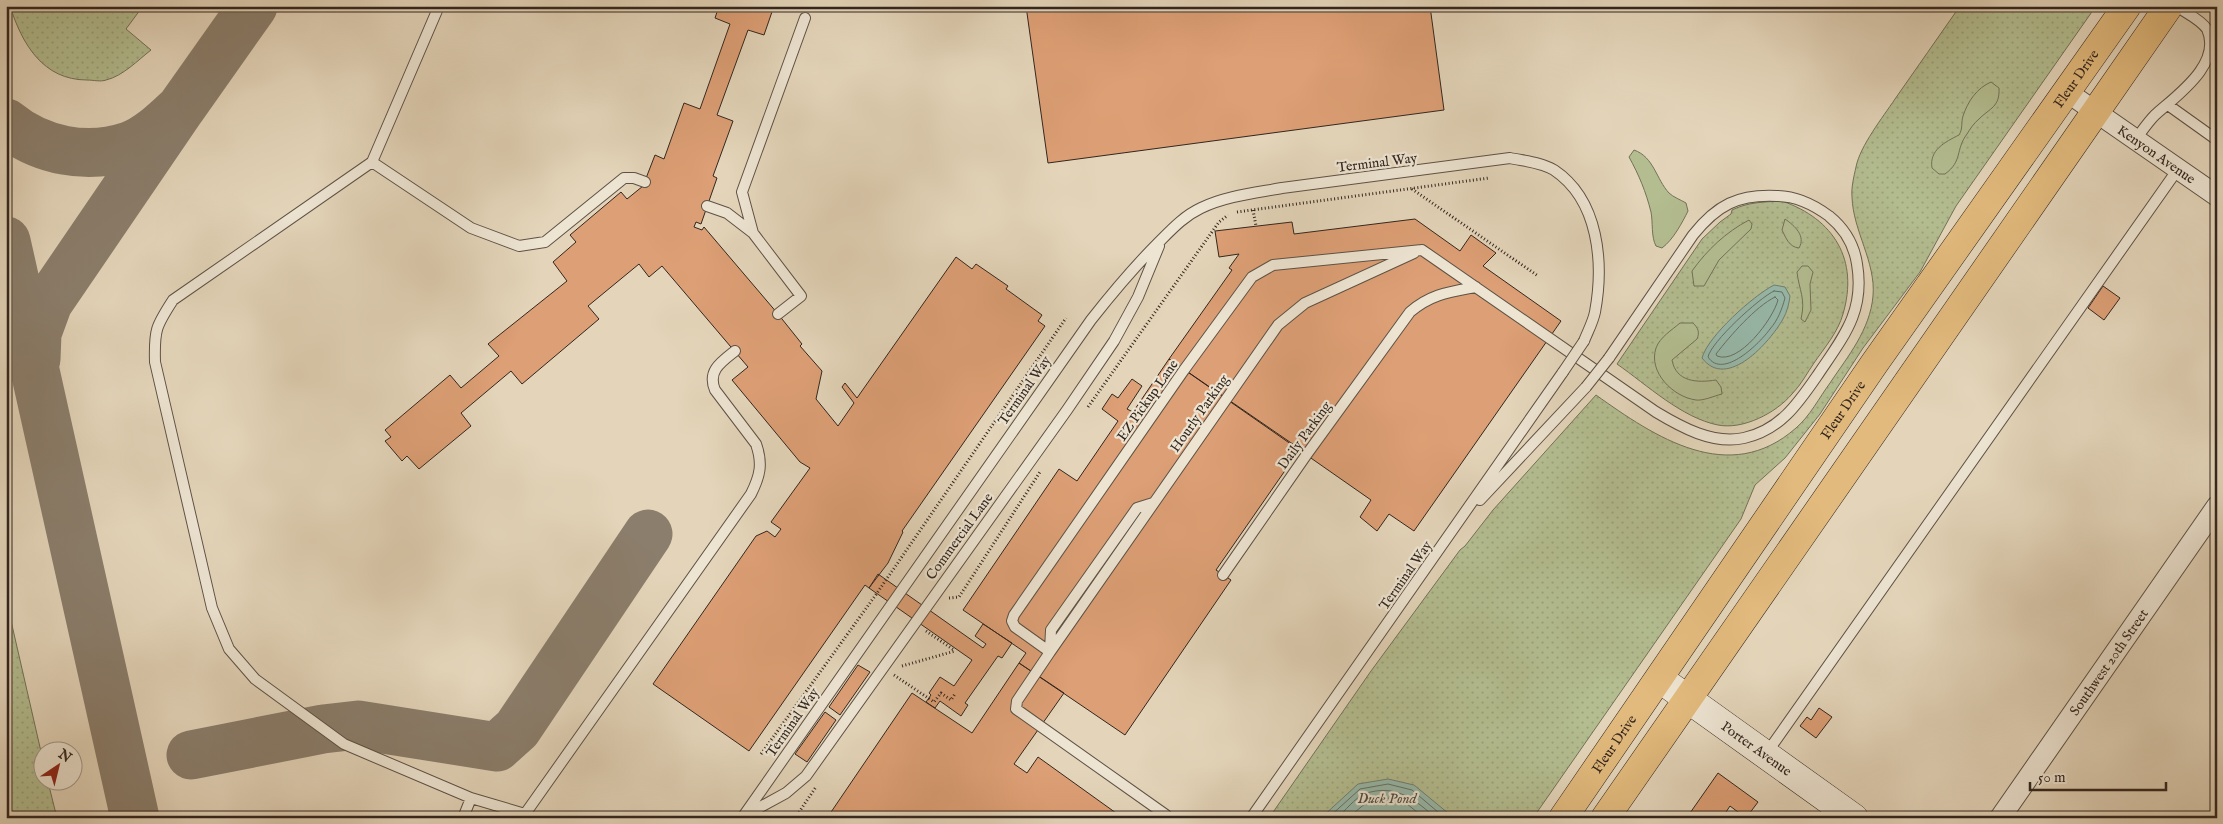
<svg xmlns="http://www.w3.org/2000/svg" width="2223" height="824" viewBox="0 0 2223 824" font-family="'IM FELL English',serif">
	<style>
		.grass { fill: url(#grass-dots); stroke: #727258 }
		.green { fill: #b3bd90; stroke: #727258 }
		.water { fill: #97b9aa; stroke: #6f7e72 }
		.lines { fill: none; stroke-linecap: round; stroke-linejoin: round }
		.shore { stroke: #647064; stroke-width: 1 }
		.taxiway { stroke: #8b7e6c; stroke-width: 49 }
		.building { fill: #dd9f75; stroke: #32261f }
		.lane-casing { stroke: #5e5246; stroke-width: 12 }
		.street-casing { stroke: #5e5246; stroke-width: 22 }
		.secondary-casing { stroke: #32261f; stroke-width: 29 }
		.primary-casing { stroke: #32261f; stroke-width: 29 }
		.path { stroke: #32261f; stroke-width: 3; stroke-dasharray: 1 2.5; stroke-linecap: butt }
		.lane { stroke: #ede4d2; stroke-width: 10 }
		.street { stroke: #ede4d2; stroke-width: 20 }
		.secondary { stroke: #ede4d2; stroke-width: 28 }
		.primary { stroke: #e2ba7d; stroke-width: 28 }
		.lane-bridge-casing { stroke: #5e5246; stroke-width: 12; stroke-linecap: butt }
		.lane-bridge { stroke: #ede4d2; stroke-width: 10 }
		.labels { text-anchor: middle; stroke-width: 4.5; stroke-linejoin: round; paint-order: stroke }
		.street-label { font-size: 14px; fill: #32261f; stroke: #ede4d2 }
		.water-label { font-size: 15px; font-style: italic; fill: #4b4b42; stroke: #ede4d2 }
	</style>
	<defs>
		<pattern id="grass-dots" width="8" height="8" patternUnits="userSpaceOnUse" patternTransform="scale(1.25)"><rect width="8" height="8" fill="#b3bd90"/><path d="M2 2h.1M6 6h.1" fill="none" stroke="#9aa27c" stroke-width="1.8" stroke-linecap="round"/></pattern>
	</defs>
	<rect width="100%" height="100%" fill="#e4d5ba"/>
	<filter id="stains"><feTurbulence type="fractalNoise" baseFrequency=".004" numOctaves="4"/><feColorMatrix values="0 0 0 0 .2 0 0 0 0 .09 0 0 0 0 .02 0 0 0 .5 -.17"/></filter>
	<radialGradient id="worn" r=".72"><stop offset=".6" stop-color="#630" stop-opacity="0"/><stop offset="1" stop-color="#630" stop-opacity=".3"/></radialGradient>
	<path class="grass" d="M10 6H143L126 29 151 50C138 60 123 76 106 80 101 82 93 80 87 80 43 80 22 44 10 6Z
		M1960 6H2096L1956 206 1920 272 1863 348 1820 414 1785 458 1755 485 1741 519 1533 818H1269L1371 671 1460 550 1465 546 1493 510 1596 395C1655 437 1729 487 1796 428 1810 416 1819 398 1830 383 1848 356 1870 330 1873 296 1876 262 1853 231 1852 197 1851 188 1854 176 1856 167 1860 146 1883 117 1895 99 1917 68 1938 37 1960 6Z
		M1782 201C1834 219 1859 260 1843 314 1838 332 1825 347 1814 363 1807 373 1801 385 1792 394 1776 413 1743 430 1718 425 1682 418 1647 385 1617 364L1702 239 1720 222 1731 214 1732 210C1748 202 1764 202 1782 201Z
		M6 599 42 756V782H48L57 818H6Z"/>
	<path class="green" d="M1991 82 1999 88C2000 107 1990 108 1979 119 1974 123 1970 129 1967 134 1955 150 1963 161 1945 174H1939L1932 168C1929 150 1945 142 1959 135 1963 129 1961 122 1963 116 1968 101 1977 88 1991 82Z
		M1634 150C1654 157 1656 179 1669 193 1673 197 1681 200 1686 203L1688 211C1682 223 1673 240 1662 248L1656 246C1651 237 1653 222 1651 212 1646 192 1639 175 1629 157Z
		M1785 219C1795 226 1806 236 1799 248 1789 247 1786 238 1782 230Z
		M1749 220 1752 224 1751 229 1719 260 1704 286H1694L1692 271C1707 250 1726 232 1749 220Z
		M1802 266H1808L1813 272 1810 284 1811 310 1805 322 1801 319C1806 299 1799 290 1797 272Z
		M1680 323H1693C1698 328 1700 332 1697 339L1672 360C1676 382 1697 383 1716 380L1721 387 1722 394C1714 396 1703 401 1696 400 1673 397 1648 372 1656 348 1660 337 1672 330 1680 323Z"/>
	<path class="water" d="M1774 285 1785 287 1790 296C1789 304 1787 312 1783 319 1770 342 1727 391 1702 358 1708 336 1753 296 1774 285Z
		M1388 779 1414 785 1454 818H1321L1358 784Z"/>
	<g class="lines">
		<path class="shore" d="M1774 291 1782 292 1785 298C1782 309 1778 320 1770 329 1760 343 1723 380 1708 357 1711 342 1759 298 1774 291Z
			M1775 297 1778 300C1773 319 1739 365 1717 356L1716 354C1730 336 1755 307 1775 297Z
			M1328 818 1360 789 1388 784 1412 790 1445 818
			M1337 818C1345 811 1355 798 1364 794 1395 783 1414 799 1436 818
			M1348 818 1367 802 1388 798 1406 803 1424 818"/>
		<path class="taxiway" d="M181 108 253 6
			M6 123C40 151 87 160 129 146 149 139 166 122 181 108L48 303 37 333 36 359
			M6 241 135 818
			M191 755 323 729 358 725 497 747 517 729 648 534"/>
	</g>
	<path class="building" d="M719 6H774L764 35 748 30 717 115 733 121 713 176 717 178 701 224 696 222 694 227 702 230 704 227 778 314 802 344 800 346 822 371 816 399 838 426 854 403 842 387 845 383 857 398 956 257 972 269 976 264 1008 286 1006 289 1042 315 1038 321 1045 326 902 531 903 532 888 563 869 588 865 585 749 751 653 684 756 536 767 531 775 537 781 529 771 522 810 468 800 462 732 380 748 367 662 266 649 277 639 264 588 306 599 319 522 384 511 371 461 413 471 426 419 469 407 456 402 461 385 441 391 437 385 430 450 375 461 388 499 356 488 344 567 281 553 262 576 242 570 235 621 192 627 199 643 186 655 155 664 159 684 103 700 109 730 24 715 18Z
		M1026 6H1430L1444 110 1048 163Z
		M1415 219 1460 251 1471 235 1496 253 1483 266 1561 321 1414 531 1389 514 1377 531 1360 517 1371 500 1169 359 1232 270 1229 268 1239 254 1219 257 1215 231 1292 222 1294 234Z
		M2103 286 2120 298 2104 320 2088 308Z
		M1169 359 1300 449 1216 570 1231 580 1125 735 1019 663 1026 653 963 610 1059 469 1077 481 1118 421 1102 409 1112 394 1118 398 1132 379 1142 386 1127 409 1133 412Z
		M878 574 983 648 986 644 975 636 983 624 1012 643 1002 658 998 656 965 703 968 705 961 716 940 701 935 708 926 702 931 695 929 693 940 677 954 686 972 660 869 588Z
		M1019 663 1064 693 1014 764 1027 773 1038 757 1123 818H827L912 693 972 733Z
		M858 665 870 672 840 715 829 707Z
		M1819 708 1832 717 1816 738 1800 726 1807 717 1811 720Z
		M825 712 836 720 807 762 795 754Z
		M1718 773 1758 802 1746 818 1730 806 1722 818H1697L1690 813Z"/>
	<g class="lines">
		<g class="lane-casing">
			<path id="lane" d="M439 6 372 162 173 300C156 326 154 330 155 362L212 608 229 649 255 679 344 744 471 798
				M2168 105 2217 140
				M2136 139C2142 131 2148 122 2155 115 2176 96 2223 64 2207 29 2200 19 2186 13 2176 6
				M372 162 471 228 519 246 545 242 624 178H634L645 182
				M707 206 727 213 753 233
				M1422 250 1656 412C1681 427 1713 445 1744 438 1781 430 1799 402 1819 373 1844 336 1865 311 1857 264 1854 244 1845 229 1829 216 1814 205 1796 196 1777 196 1738 194 1717 205 1693 235L1609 358
				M778 314 801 296 753 233 742 192 805 18
				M1480 500 1586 387
				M1223 575 1307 454 1410 312C1431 294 1449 292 1476 287
				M1050 651 1051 630 1137 508 1153 503
				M1050 652 1278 325 1305 303 1414 253
				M1766 754 2178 169
				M744 816 786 793 806 776 1067 410 1114 341 1138 297 1159 246
				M463 818 471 798 525 814 751 494C760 476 763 464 756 444L715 390C707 371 721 362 735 351
				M742 818 1091 320C1113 292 1135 266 1159 242 1172 229 1184 216 1201 208 1226 196 1255 193 1282 188L1510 158C1524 161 1541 162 1554 170 1599 200 1604 263 1595 312 1593 322 1588 331 1584 341
				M1167 818 1166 815 1016 709 1017 701 1050 652 1015 627 1012 621 1014 615 1184 370 1252 277 1273 265 1422 250
				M1251 818 1563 372"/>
		</g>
		<g class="street-casing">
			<g id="street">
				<path id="s1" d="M2067 92 2217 196"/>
				<path id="s2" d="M2000 818 2217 506"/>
			</g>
		</g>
		<g class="secondary-casing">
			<g id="secondary">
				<path id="s3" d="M1660 679 1854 818"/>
			</g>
		</g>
		<g class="primary-casing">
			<g id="primary">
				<path id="s4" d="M1563 818 1874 364 2127 6"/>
				<path d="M1605 818 2169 6"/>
			</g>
		</g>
		<path class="path" d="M1412 189 1538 276
			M1253 210 1256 226
			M1237 212 1489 178
			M1088 407 1219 222 1228 215
			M949 598 959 597 1040 472
			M926 631 954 650
			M902 666 955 651
			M894 675 934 702 941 693 951 700 955 694
			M761 754 875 596 1066 318
			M795 818 816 787"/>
		<use href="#lane" class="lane"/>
		<use href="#street" class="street"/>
		<use href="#secondary" class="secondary"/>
		<use href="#primary" class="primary"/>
		<g class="lane-bridge-casing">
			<path id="lane-bridge" d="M1563 372 1584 341
				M1586 387 1609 358"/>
		</g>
		<use href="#lane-bridge" class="lane-bridge"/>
	</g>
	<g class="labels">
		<g class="street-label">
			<text dy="5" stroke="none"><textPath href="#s4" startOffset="900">Fleur Drive</textPath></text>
			<text dy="5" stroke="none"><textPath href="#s1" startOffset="109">Kenyon Avenue</textPath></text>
			<text transform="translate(1377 162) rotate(-7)" y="5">Terminal Way</text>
			<text transform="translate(1024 390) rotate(-55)" y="5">Terminal Way</text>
			<text transform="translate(1147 400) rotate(-55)" y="5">EZ Pickup Lane</text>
			<text dy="5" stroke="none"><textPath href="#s4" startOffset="495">Fleur Drive</textPath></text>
			<text transform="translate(1199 413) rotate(-55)" y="5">Hourly Parking</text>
			<text transform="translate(1304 435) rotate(-54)" y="5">Daily Parking</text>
			<text transform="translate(959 536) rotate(-54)" y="5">Commercial Lane</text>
			<text transform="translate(1405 575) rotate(-55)" y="5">Terminal Way</text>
			<text dy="5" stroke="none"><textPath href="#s2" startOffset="190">Southwest 20th Street</textPath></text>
			<text transform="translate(792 722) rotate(-55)" y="5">Terminal Way</text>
			<text dy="5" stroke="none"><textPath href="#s4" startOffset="90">Fleur Drive</textPath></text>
			<text dy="5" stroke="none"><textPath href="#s3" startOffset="119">Porter Avenue</textPath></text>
		</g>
		<g class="water-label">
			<text x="1387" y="803">Duck Pond</text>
		</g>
	</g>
	<rect width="2223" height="824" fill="none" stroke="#e4d5ba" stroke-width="25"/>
	<rect x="8" y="8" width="2208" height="809" fill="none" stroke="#32261f" stroke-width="2.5"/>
	<rect x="12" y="12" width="2198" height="799" fill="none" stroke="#32261f"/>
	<g transform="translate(58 766) rotate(35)"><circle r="24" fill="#ede4d2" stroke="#a2988a"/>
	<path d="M0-4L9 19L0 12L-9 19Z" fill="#8f2418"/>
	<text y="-8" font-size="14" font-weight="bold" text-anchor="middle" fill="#32261f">N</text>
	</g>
	<path d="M2030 782v8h136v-8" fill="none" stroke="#32261f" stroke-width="2.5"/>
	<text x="2038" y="782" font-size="15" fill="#32261f" stroke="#ede4d2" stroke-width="4" paint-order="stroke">50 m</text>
	<rect width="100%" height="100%" filter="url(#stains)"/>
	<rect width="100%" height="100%" fill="url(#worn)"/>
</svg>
